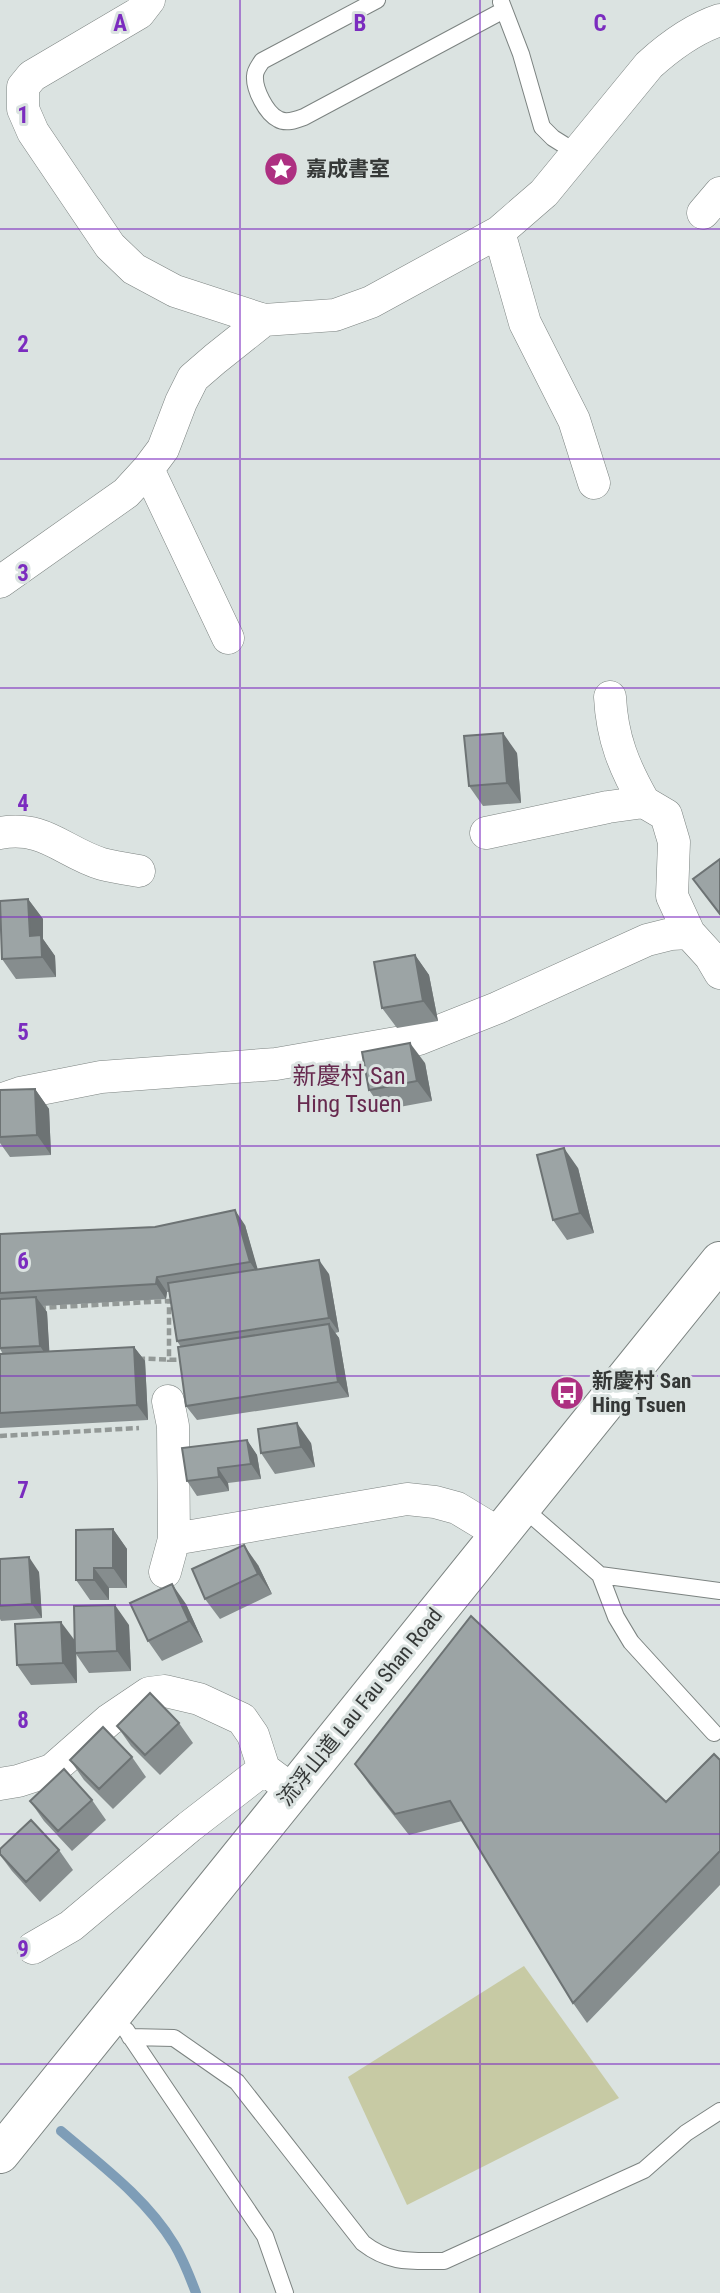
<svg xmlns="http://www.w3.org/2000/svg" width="720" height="2293" viewBox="0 0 720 2293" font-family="'Roboto Condensed','Noto Sans SC',sans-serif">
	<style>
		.green { fill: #c7caa4 }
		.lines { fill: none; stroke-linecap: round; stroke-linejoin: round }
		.stream { stroke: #7e9db7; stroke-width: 10 }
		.lane-casing { stroke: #7c8381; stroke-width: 18 }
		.street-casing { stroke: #7c8381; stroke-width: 33 }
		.secondary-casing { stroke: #7c8381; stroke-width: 40 }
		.path { stroke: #939997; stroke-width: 4.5; stroke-dasharray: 7 3.5; stroke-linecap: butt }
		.lane { stroke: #fff; stroke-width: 16 }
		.street { stroke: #fff; stroke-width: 32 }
		.secondary { stroke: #fff; stroke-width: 38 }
		.wall { fill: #868d8e }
		.shaded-wall { fill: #6d7374 }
		.building { fill: #9ca4a5; stroke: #6d7374; stroke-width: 2 }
		.grid { fill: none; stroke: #7b2cbf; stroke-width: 2; stroke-opacity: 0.55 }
		.labels { text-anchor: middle; stroke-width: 6; stroke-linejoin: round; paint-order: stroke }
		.poi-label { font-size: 21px; font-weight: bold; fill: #353837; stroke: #dbe3e1; text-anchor: start }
		.street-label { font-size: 21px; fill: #353837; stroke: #dbe3e1 }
		.quarter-label { font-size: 24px; fill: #672a4f; stroke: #dbe3e1 }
		.grid-label { font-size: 23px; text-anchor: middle; font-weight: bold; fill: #7b2cbf; stroke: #dbe3e1; stroke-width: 6; stroke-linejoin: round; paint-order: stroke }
	</style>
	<rect width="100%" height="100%" fill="#dbe3e1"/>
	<path class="green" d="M524 1966 619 2098 407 2205 348 2077Z"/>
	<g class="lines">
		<path class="stream" d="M61 2131C101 2165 146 2198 174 2244 183 2259 190 2277 196 2293"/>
		<g class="lane-casing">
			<path id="lane" d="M377 0 262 61C259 66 255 70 255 76 254 89 266 113 278 119 286 124 296 120 304 117L504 10
				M501 2 521 54 542 127 553 138 577 153
				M522 1507 600 1575 616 1617 631 1642 714 1733
				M600 1575 720 1591
				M126 2030 265 2236 285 2293
				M130 2037 174 2038 237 2082 363 2243C390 2264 411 2261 444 2261L644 2170 686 2133 720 2111"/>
		</g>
		<g class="street-casing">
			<path id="street" d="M149 0 139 13 32 76 23 87V109L33 132 110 246 134 269 175 291 264 320 335 315 371 302 499 232 544 193 649 65C670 46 693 29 720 20
				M703 213 720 193
				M499 232 525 323 574 420 594 483
				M148 469 228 638
				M0 582 126 493 148 469 163 449 181 402 193 378 215 359 264 320
				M610 697C612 738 624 767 644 802
				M0 833C45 825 63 852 102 864 114 867 127 869 139 871
				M486 833 608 807 644 802 666 815 674 842 672 896 689 933
				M0 1100 20 1093 101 1077 276 1064 419 1039 497 1008 647 940 671 934 689 933 710 956 720 973
				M168 1401 173 1426 174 1539 407 1499 435 1502 457 1508 500 1534
				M165 1572 174 1539
				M0 1784 18 1781 52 1770 109 1720 149 1693 165 1691 199 1699 242 1719 253 1735 264 1769
				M33 1948 71 1926 189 1827 264 1769 280 1781"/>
		</g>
		<g class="secondary-casing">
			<path id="secondary" d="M0 2154 720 1261"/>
		</g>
		<path class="path" d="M39 1308 169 1301V1362
			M138 1359C155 1358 169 1361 185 1359
			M0 1436 139 1428"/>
		<use href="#lane" class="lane"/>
		<use href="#street" class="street"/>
		<use href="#secondary" class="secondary"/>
	</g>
	<path class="wall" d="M517 753 521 803 483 806 469 786Z
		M28 899 43 919V939L55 956 56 977 16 979 2 959Z
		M415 955 429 975 438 1021 397 1028 382 1008Z
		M425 1063 432 1101 383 1110 369 1090Z
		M35 1089 49 1109 51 1155 10 1157 0 1143V1090Z
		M578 1168 594 1233 567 1240 553 1220Z
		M245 1225 257 1269 329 1274 339 1332 335 1333 339 1338 349 1397 197 1420 186 1406 181 1347 177 1341 169 1292H167L166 1299 42 1306 47 1312 49 1351 134 1347 145 1361 148 1420 0 1428V1354H3L0 1349V1234Z
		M247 1440 257 1455 261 1479 228 1483 229 1491 197 1496 187 1481Z
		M311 1443 315 1467 275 1474 261 1453Z
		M113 1529 127 1549V1588H109V1600H90L76 1580Z
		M0 1559 39 1572 42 1618 1 1621 0 1619Z
		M258 1565 272 1594 220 1619 205 1599Z
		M186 1604 203 1642 162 1661 148 1641Z
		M129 1625 131 1671 89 1673 76 1654 77 1683 31 1685 17 1665 75 1641Z
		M179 1723 193 1743 160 1775 131 1746 117 1726Z
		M132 1757 146 1777 113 1809 84 1780 70 1760Z
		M720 1760V1885L587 2023 573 2003 462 1821 409 1835 369 1784 355 1764 666 1802Z
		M92 1800 106 1820 72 1851 44 1821 30 1801Z
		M0 1849 59 1850 73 1870 40 1902 12 1871 0 1855Z"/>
	<path class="shaded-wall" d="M503 733 517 753 521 803 507 783Z
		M28 899 43 919V939L55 956 56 977 42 957 30 936Z
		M415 955 429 975 438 1021 423 1001Z
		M410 1043 425 1063 432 1101 417 1081Z
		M35 1089 49 1109 51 1155 37 1135Z
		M564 1148 578 1168 594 1233 580 1213Z
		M235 1210 245 1225 260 1277 250 1262Z
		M319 1260 329 1274 339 1332 329 1318Z
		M157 1277 167 1292 166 1299 156 1284Z
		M36 1297 47 1312 50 1361 40 1346Z
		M329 1324 339 1338 349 1397 338 1382Z
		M134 1347 145 1361 148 1420 137 1405Z
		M297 1423 311 1443 315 1467 301 1447Z
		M247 1440 257 1455 261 1479 251 1464Z
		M218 1468 228 1483 229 1491 219 1477Z
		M113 1529 127 1549V1588L113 1568Z
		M244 1545 258 1565 272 1594 258 1574Z
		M29 1557 39 1572 42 1618 32 1604Z
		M94 1568 109 1588V1600L94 1580Z
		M172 1584 186 1604 203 1642 189 1621Z
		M115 1605 129 1625 131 1671 117 1651Z
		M61 1622 76 1642 77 1683 63 1663Z"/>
	<path class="building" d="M503 733 507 783 469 786 464 736Z
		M720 859V914L693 879Z
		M28 899 30 936 41 935 42 957 2 959 0 901Z
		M415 955 423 1001 382 1008 374 962Z
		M410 1043 417 1081 369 1090 362 1052Z
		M35 1089 37 1135 0 1137V1090Z
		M564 1148 580 1213 553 1220 537 1155Z
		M235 1210 250 1262 157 1277 156 1284 0 1293V1234L155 1227Z
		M319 1260 329 1318 177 1341 168 1283Z
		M36 1297 40 1346 0 1348V1299Z
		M329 1324 338 1382 186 1406 178 1347Z
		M134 1347 137 1405 0 1413V1354Z
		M297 1423 301 1447 261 1453 258 1429Z
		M247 1440 251 1464 218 1468 219 1477 187 1481 182 1448Z
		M113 1529V1568H94V1580H76V1530Z
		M244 1545 258 1574 205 1599 192 1569Z
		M29 1557 32 1604 0 1606V1559Z
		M172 1584 189 1621 148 1641 130 1603Z
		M115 1605 117 1651 75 1653 74 1606Z
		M471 1616 666 1802 714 1754 720 1760V1851L573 2003 450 1801 395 1814 355 1764Z
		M61 1622 63 1663 17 1665 15 1624Z
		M150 1693 179 1723 145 1755 117 1726Z
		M103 1727 132 1757 99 1789 70 1760Z
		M64 1769 92 1800 58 1831 30 1801Z
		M31 1820 59 1850 26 1882 0 1854V1849Z"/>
	<path class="grid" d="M240 0V2293M480 0V2293M0 229H720M0 459H720M0 688H720M0 917H720M0 1146H720M0 1376H720M0 1605H720M0 1834H720M0 2064H720"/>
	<defs>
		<g id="sight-disc" transform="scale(1.75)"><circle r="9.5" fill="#ad3081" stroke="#dbe3e1"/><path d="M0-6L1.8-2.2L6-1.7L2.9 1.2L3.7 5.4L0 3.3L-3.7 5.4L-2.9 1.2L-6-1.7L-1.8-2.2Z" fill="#fff"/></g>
		<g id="bus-disc" transform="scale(1.75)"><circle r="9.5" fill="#ad3081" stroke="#dbe3e1"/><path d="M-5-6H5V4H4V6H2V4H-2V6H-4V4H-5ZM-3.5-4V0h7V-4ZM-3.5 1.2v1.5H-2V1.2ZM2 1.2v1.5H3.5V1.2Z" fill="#fff"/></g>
	</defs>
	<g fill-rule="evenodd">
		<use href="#sight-disc" x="281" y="169"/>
		<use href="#bus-disc" x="567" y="1393"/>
	</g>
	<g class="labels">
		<g class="poi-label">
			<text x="306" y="176">嘉成書室</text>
			<text x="592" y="1388">新慶村 San<tspan x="592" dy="24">Hing Tsuen</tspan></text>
		</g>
		<g class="street-label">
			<text transform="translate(360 1707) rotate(-51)" y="7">流浮山道 Lau Fau Shan Road</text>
		</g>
		<g class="quarter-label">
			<text x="349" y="1084">新慶村 San<tspan x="349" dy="28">Hing Tsuen</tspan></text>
		</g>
	</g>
	<g class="grid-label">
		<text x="120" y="31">A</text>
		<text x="360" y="31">B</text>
		<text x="600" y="31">C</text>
		<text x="23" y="123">1</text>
		<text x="23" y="352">2</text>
		<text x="23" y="581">3</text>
		<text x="23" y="811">4</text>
		<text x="23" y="1040">5</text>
		<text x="23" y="1269">6</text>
		<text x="23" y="1498">7</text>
		<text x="23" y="1728">8</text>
		<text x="23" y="1957">9</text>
	</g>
</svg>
